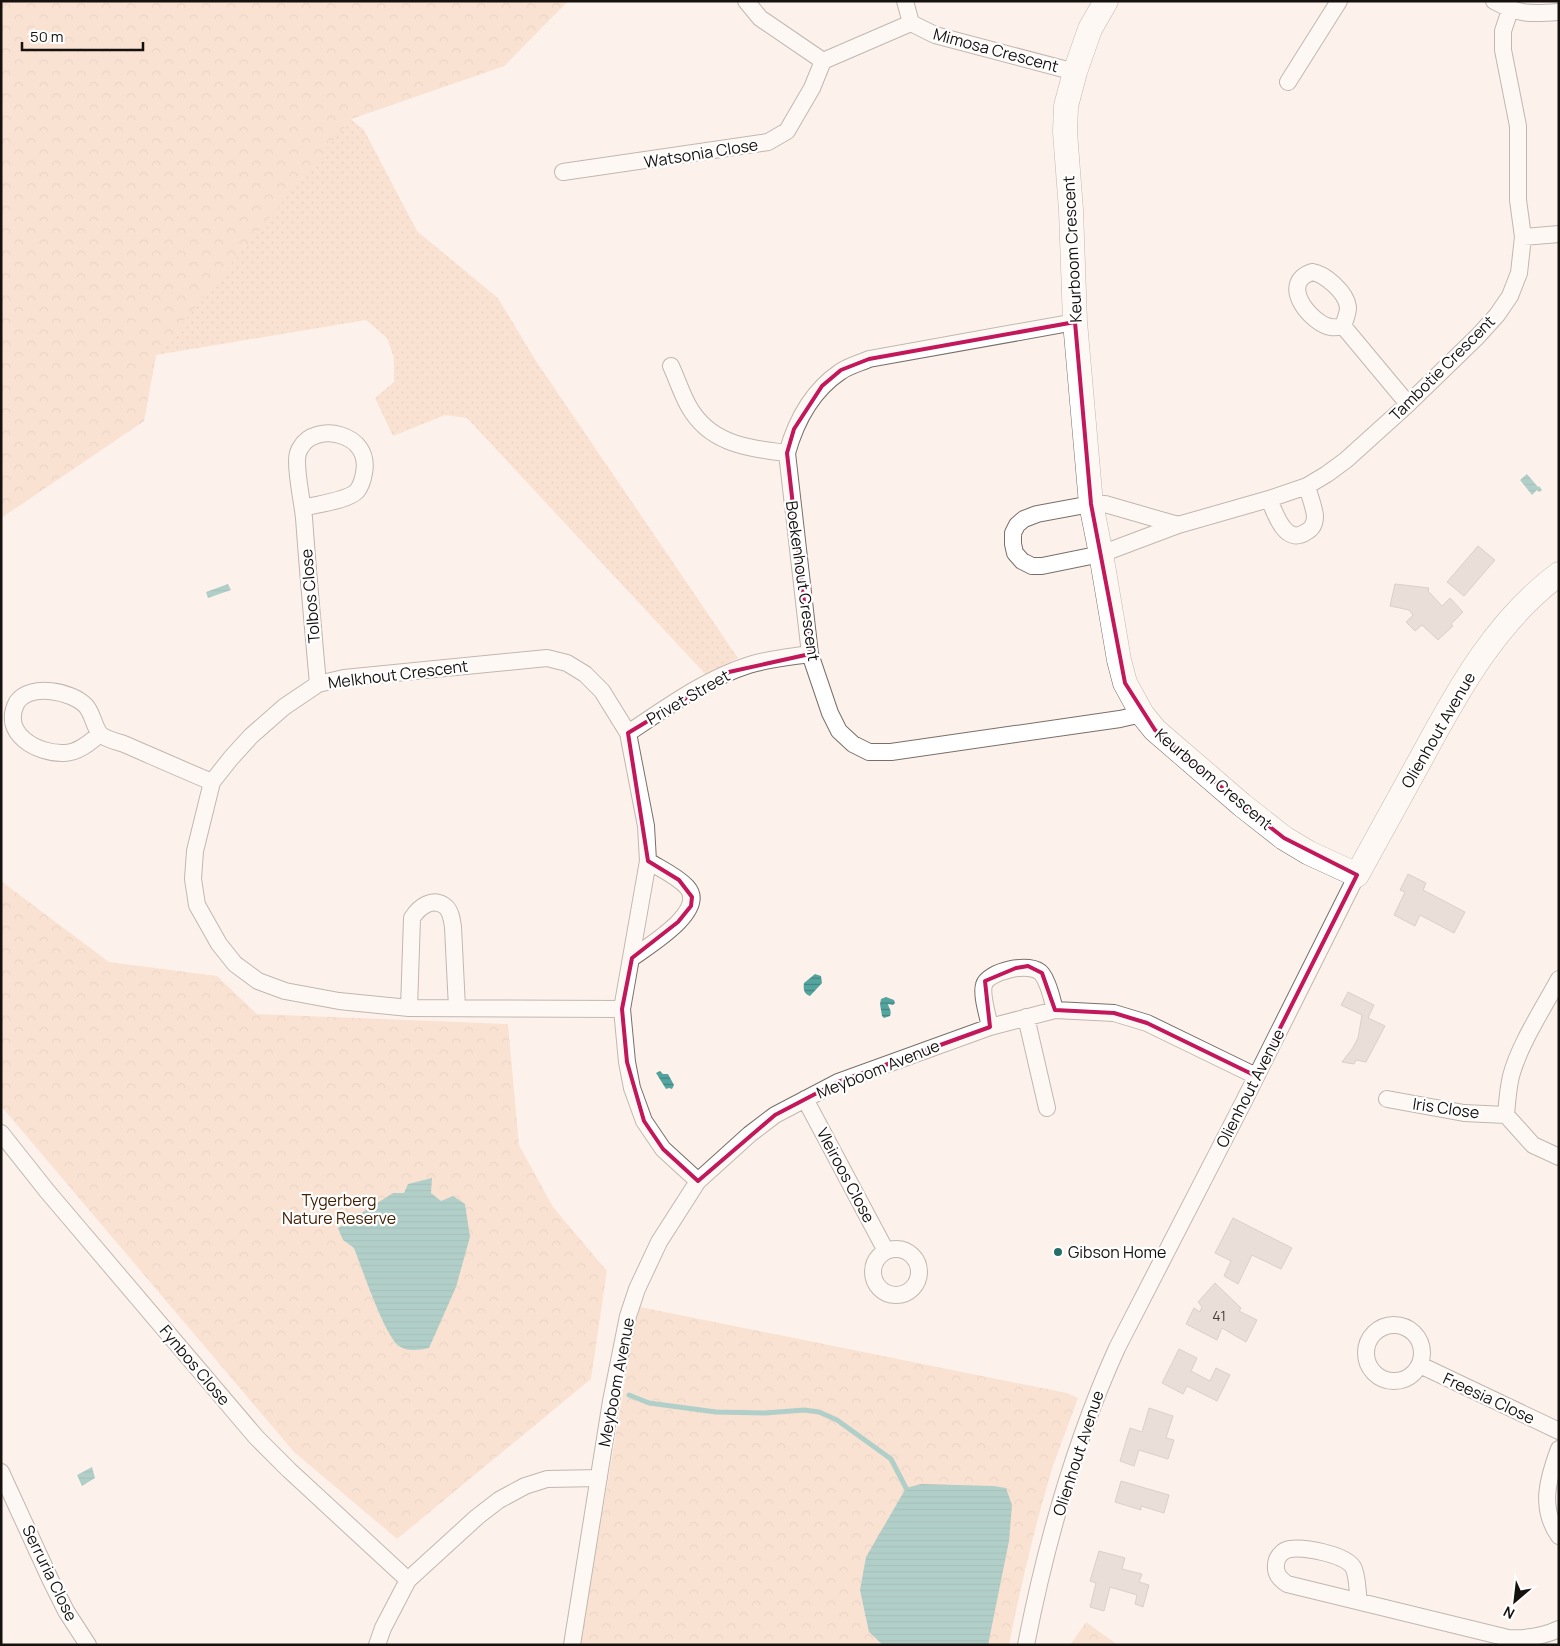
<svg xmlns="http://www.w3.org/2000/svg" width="1560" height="1646" viewBox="0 0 1560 1646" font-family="Manrope,sans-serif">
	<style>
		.grass { fill: url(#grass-dots) }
		.park { fill: url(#park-crowns) }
		.water { fill: url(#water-rules) }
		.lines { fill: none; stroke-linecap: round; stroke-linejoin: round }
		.stream { stroke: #54a59f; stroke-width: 5 }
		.building { fill: #d2c7c0; stroke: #b1a7a0 }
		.street-casing { stroke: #786f69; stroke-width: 18 }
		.secondary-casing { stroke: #786f69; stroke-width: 25 }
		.street { stroke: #fff; stroke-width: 16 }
		.secondary { stroke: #fff; stroke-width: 24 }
		.marked { fill: none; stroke: #c2185b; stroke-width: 4; stroke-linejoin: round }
		.poi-dot { fill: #246e6a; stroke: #fff; stroke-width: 2 }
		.labels { text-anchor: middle; stroke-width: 4.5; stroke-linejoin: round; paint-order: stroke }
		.number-label { font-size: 14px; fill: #443e3b }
		.street-label { font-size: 16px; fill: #15110f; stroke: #fff }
		.park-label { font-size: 16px; fill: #442104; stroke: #fff }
		.poi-label { font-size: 16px; fill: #15110f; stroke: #fff; text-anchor: start }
	</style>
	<defs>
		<pattern id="grass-dots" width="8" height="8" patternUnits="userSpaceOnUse" patternTransform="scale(1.25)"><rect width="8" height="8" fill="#f6cfb5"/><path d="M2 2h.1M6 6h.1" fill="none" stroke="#d2b19a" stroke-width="1.8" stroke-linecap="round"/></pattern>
		<pattern id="park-crowns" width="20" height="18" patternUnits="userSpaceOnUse" patternTransform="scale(1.25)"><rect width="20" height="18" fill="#f6cfb5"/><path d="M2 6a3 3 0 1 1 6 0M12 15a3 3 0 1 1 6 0" fill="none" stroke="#d2b19a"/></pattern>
		<pattern id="water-rules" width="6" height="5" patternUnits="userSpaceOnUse" patternTransform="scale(1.25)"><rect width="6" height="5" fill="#54a59f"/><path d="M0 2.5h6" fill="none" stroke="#448580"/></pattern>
	</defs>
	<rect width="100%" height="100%" fill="#fdf2eb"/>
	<path class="grass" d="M1 1H568L504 66 351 119 364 130 417 231 498 298 536 361 738 658 706 675 467 418 445 415 393 436 375 398 394 382V358L387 338 366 320 156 355 144 421 1 518Z"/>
	<path class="park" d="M1 1H568L504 66 351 119 156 355 144 421 1 518Z
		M1 881 109 962 217 976 257 1014 508 1024 519 1145 553 1207 607 1271 591 1379 397 1539 294 1452 1 1106Z
		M640 1307 1067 1393 1078 1398C1070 1421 1061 1443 1053 1466 1035 1525 1021 1585 1009 1645H580L634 1327Z
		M1086 1622 1118 1645H1070Z"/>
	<path class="water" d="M1527 474 1538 487 1539 486 1542 490 1539 492 1537 490 1532 495 1520 480Z
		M228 584 231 590 208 598 206 592Z
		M815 974 821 976 822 983 810 996C804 994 803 989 804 983Z
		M886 997 894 1000 895 1003 893 1005 888 1004C889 1009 892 1010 890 1016L884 1018 882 1016 880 1004 881 999Z
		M660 1071 663 1074H668L674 1085 672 1089 669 1088 666 1089 656 1073Z
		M432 1178 431 1193 441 1201 453 1196 465 1204 470 1237 456 1287 429 1348C419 1350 408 1352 399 1346 384 1335 362 1268 354 1248L343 1240 338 1228 393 1193H404L408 1184Z
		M92 1467 95 1478 82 1486 77 1475Z
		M921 1484 994 1486 1006 1488 1012 1505 1009 1541 988 1645H883L869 1632 860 1590 866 1557 906 1488Z"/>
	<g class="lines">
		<path class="stream" d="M629 1395 649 1403 716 1412 765 1413 804 1410 819 1412 837 1420 891 1459 906 1488"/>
	</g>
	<path class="building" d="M1478 546 1495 560 1464 596 1447 582Z
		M1395 584 1429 588 1428 591 1442 606 1450 598 1463 612 1451 624 1453 626 1438 640 1422 625 1415 631 1406 622 1413 615 1409 610 1390 606Z
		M1408 874 1426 883 1423 890 1465 912 1454 933 1420 915 1415 926 1394 915 1405 892 1400 890Z
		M1348 992 1374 1005 1368 1018 1385 1026 1366 1062 1356 1060 1354 1064 1342 1062 1352 1049 1358 1038 1362 1015 1341 1005Z
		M1233 1218 1292 1248 1281 1269 1252 1255 1238 1284 1224 1276 1231 1261 1215 1253Z
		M1215 1283 1241 1308 1239 1311 1257 1320 1246 1342 1222 1328 1217 1340 1186 1324 1194 1308 1200 1312 1202 1307 1198 1302Z
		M1179 1349 1197 1358 1191 1371 1210 1381 1216 1368 1230 1375 1217 1401 1187 1386 1183 1394 1162 1383Z
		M1149 1408 1173 1416 1166 1438 1174 1440 1168 1459 1139 1450 1134 1466 1120 1461 1130 1428 1142 1432Z
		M1121 1481 1169 1495 1164 1513 1141 1506V1510L1115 1502Z
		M1099 1551 1125 1558 1122 1569 1142 1574 1139 1582 1149 1585 1143 1607 1135 1604 1137 1595 1110 1587 1104 1611 1090 1607 1096 1583 1090 1581Z"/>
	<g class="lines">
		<g class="street-casing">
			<path id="street" d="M746 1 760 18 823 61
				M905 1 911 23 935 35 1075 72
				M1494 1C1519 15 1531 14 1559 12
				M823 61 911 23
				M1288 82 1339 1
				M563 172 768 142 787 131 812 88 823 61
				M1523 237 1559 234
				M1312 272C1325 274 1346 292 1348 307 1348 314 1345 320 1343 326 1339 327 1335 328 1331 327 1313 325 1277 284 1312 272Z
				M1075 322 869 359C860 363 848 366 840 372 812 391 796 421 787 453L810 654 830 713 839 731 853 744 869 752H891L1120 719 1142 714
				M1343 326 1408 404
				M671 366C677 379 681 392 688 405 709 444 747 448 787 453
				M1269 499C1275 513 1285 546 1306 532 1312 529 1315 523 1315 516 1314 506 1309 495 1307 486
				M303 508C317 504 347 501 357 491 361 486 363 479 364 473 372 432 315 422 301 447 298 451 297 456 297 461 297 480 302 499 304 518 308 573 313 629 318 684
				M1178 525 1105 504H1091L1037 514 1024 519 1017 525 1013 533V544L1015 553 1022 561 1032 566H1042L1101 554 1178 525 1269 499 1307 486 1327 474 1346 460 1408 404 1478 336 1497 315 1510 296 1519 273 1523 237 1518 200V126L1503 50V31L1510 10
				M628 733C666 708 705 679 749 665 768 659 790 657 810 654
				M100 734C90 742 78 753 64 753 38 754 0 734 17 702 31 683 72 691 86 706 93 714 94 727 100 734 105 739 118 742 124 744 154 757 183 770 212 782
				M632 958C648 946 708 911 687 887 677 876 661 869 648 861
				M1559 979C1543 1009 1520 1043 1511 1076 1508 1089 1507 1102 1506 1115L1533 1145 1559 1157
				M409 1008 412 918C419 907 433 896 446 907 451 912 452 920 453 927L457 1008
				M622 1009 409 1008 339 1001 285 991 258 981 235 964 219 944 197 905 193 879 195 851 212 782 231 758 251 736 284 707 318 684 344 678 547 658 567 663 585 674 602 691 628 733 646 826 648 861 622 1009 627 1062 632 1088 644 1121 663 1149 698 1181
				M1026 1017 1047 1108
				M990 1027C988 1016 981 995 984 985 987 972 1031 960 1042 974 1049 983 1052 999 1055 1010
				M805 1099 886 1251
				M1387 1099 1464 1113 1506 1115
				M1 1133 47 1191 256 1437 289 1470 408 1580
				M873 1272a23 23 0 1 1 46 0a23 23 0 1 1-46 0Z
				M1366 1353a28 28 0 1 1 56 0a28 28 0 1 1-56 0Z
				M1420 1365 1559 1431
				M1559 1449C1548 1478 1539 1508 1559 1536
				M1 1472 51 1581 66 1611 88 1645
				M1359 1601C1357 1591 1358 1576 1353 1567 1344 1554 1305 1547 1290 1549 1282 1550 1276 1558 1276 1565 1275 1574 1280 1579 1287 1584L1508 1638C1527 1639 1542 1637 1559 1629
				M377 1645 383 1628 408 1580 477 1517 499 1500 525 1486 547 1479 599 1478
				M572 1645 611 1401 628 1316 637 1289 659 1242 698 1181 750 1134 775 1115 838 1082 990 1027 1055 1010 1114 1013 1147 1023 1256 1076
				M1026 1645C1046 1543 1074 1443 1117 1348L1244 1101 1357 875"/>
		</g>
		<g class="secondary-casing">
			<path id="secondary" d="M1106 1 1090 29 1075 72 1066 106 1065 132 1071 210 1075 322 1091 504 1101 554 1119 660 1125 683 1142 714 1155 730 1242 805 1284 838 1309 853 1357 875C1379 835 1401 795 1423 755 1459 688 1497 620 1559 574"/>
		</g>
		<use href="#street" class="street"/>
		<use href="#secondary" class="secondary"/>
	</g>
	<path d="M0 0H1560V1646H0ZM1075 322 1091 504 1125 683 1155 730 1242 805 1284 838 1357 875 1256 1076 1147 1023 1114 1013 1055 1010 1042 973 1028 966 1016 968 985 981 990 1027 838 1082 775 1115 698 1181 663 1149 644 1121 627 1062 622 1009 632 958 678 922 691 906 692 897 679 880 648 861 628 733 729 672 810 654 787 453 794 429 822 386 841 370 869 359Z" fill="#fdf2eb" fill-opacity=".55" fill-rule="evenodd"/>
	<path class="marked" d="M1075 322 1091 504 1125 683 1155 730 1242 805 1284 838 1357 875 1256 1076 1147 1023 1114 1013 1055 1010 1042 973 1028 966 1016 968 985 981 990 1027 838 1082 775 1115 698 1181 663 1149 644 1121 627 1062 622 1009 632 958 678 922 691 906 692 897 679 880 648 861 628 733 729 672 810 654 787 453 794 429 822 386 841 370 869 359Z"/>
	<circle class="poi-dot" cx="1058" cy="1252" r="5"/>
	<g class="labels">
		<g class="number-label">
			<text x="1219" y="1321">41</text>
		</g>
		<g class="street-label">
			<text transform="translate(996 50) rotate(15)" y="6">Mimosa Crescent</text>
			<text transform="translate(701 153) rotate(-9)" y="6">Watsonia Close</text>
			<text transform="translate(1072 249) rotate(-93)" y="6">Keurboom Crescent</text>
			<text transform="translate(1442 368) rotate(-45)" y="6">Tambotie Crescent</text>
			<text transform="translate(803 581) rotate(82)" y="6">Boekenhout Crescent</text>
			<text transform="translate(310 596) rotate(-95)" y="6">Tolbos Close</text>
			<text transform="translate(398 674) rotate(-7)" y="6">Melkhout Crescent</text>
			<text transform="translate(688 697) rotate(-30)" y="6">Privet Street</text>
			<text transform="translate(1438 730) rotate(-60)" y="6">Olienhout Avenue</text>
			<text transform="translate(1214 779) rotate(40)" y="6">Keurboom Crescent</text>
			<text transform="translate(878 1069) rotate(-22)" y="6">Meyboom Avenue</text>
			<text transform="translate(1250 1088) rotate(-63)" y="6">Olienhout Avenue</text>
			<text transform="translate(1446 1108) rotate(8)" y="6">Iris Close</text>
			<text transform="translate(846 1175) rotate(62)" y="6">Vleiroos Close</text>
			<text transform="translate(195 1365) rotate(50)" y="6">Fynbos Close</text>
			<text transform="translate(616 1382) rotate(-79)" y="6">Meyboom Avenue</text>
			<text transform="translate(1489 1398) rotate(25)" y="6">Freesia Close</text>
			<text transform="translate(1078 1453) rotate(-72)" y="6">Olienhout Avenue</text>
			<text transform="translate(50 1573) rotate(64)" y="6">Serruria Close</text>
		</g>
		<g class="park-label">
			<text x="339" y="1206">Tygerberg<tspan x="339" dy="18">Nature Reserve</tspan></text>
		</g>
		<g class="poi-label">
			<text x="1068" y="1258">Gibson Home</text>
		</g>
	</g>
	<rect width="1560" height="1646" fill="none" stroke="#15110f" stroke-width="5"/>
	<g transform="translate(1515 1601) rotate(208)" stroke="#ffffff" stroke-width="4" paint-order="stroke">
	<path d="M0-4L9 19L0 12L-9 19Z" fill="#15110f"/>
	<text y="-8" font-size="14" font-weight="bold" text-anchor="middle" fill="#15110f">N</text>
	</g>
	<path d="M22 42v8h121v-8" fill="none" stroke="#15110f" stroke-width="2.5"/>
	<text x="30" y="42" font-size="15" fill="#15110f" stroke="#ffffff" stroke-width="4" paint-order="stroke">50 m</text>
</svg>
